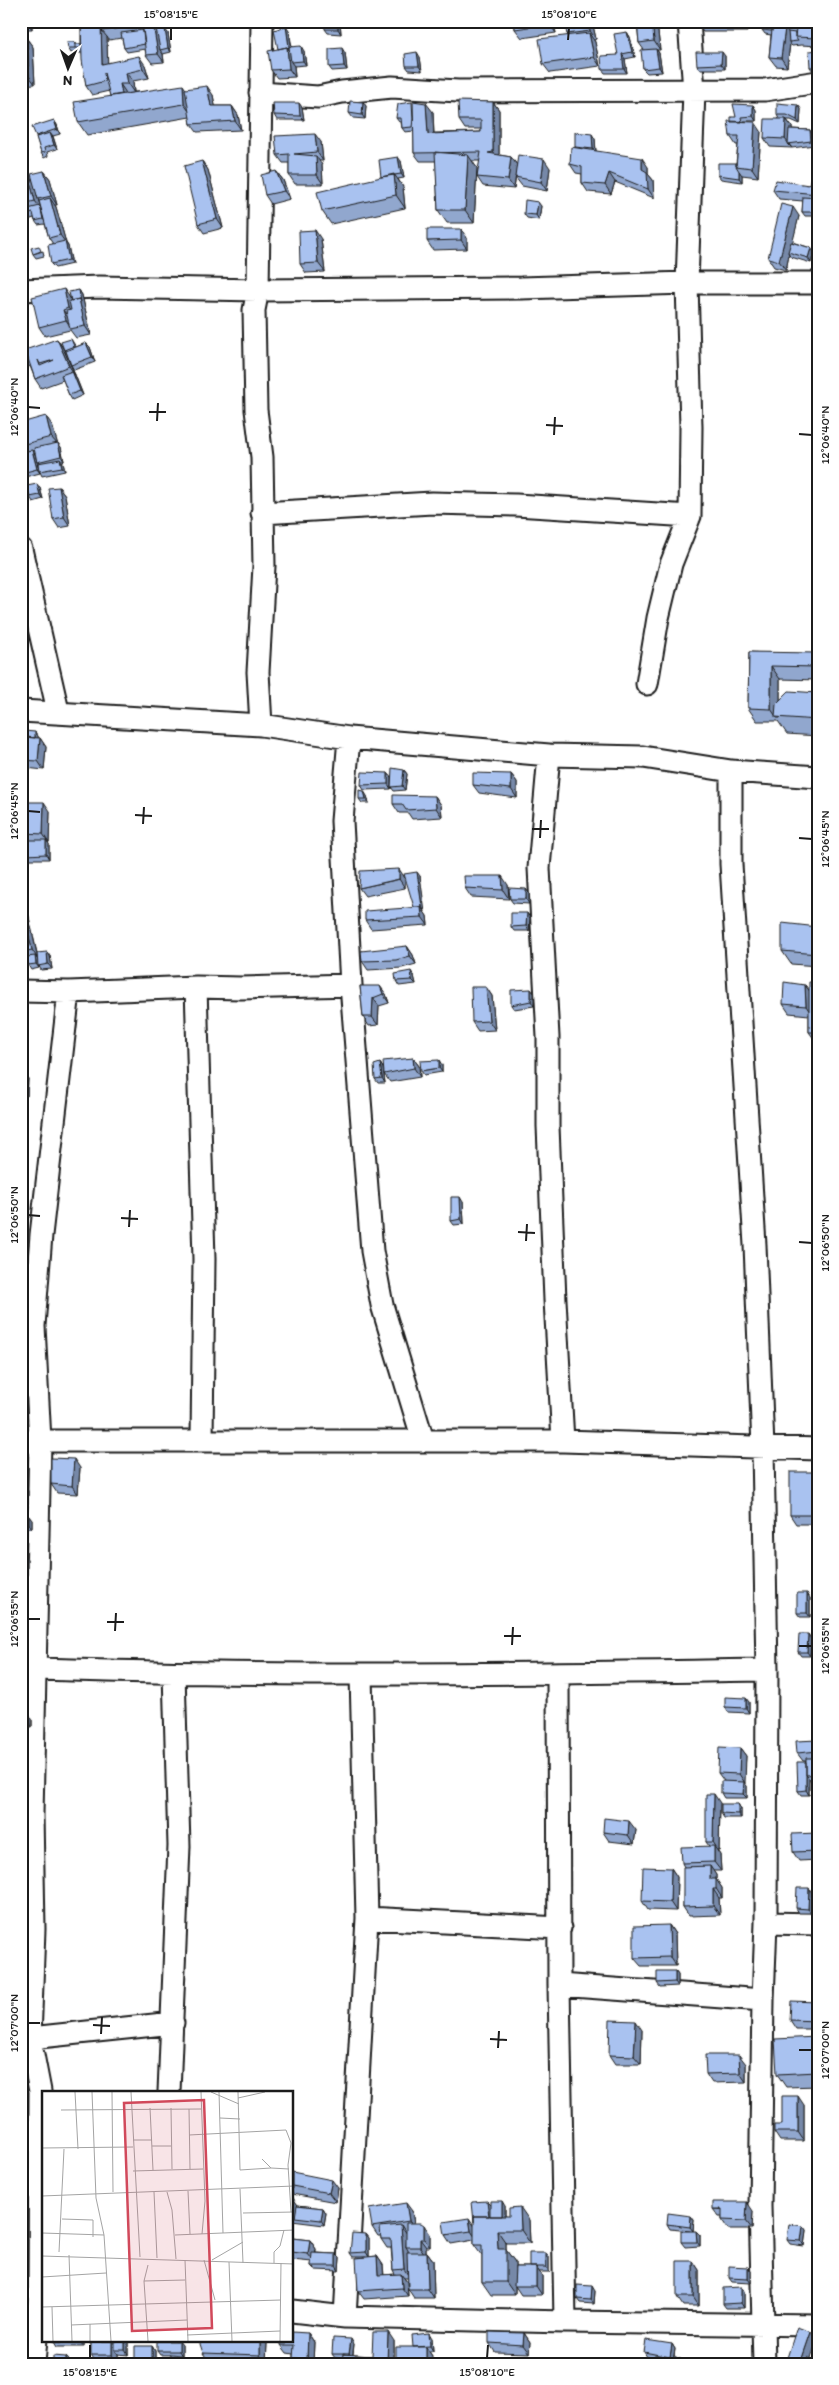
<svg xmlns="http://www.w3.org/2000/svg" width="839" height="2385" viewBox="0 0 839 2385" font-family="Itim,sans-serif">
	<style>
		.lines { fill: none; stroke-linecap: round; stroke-linejoin: round }
		.minor-casing { stroke: #1c1c1c; stroke-width: 25 }
		.minor { stroke: #fff; stroke-width: 21 }
		.wall { fill: #91a7ce; stroke: #1c1c1c }
		.shaded-wall { fill: #7688a8; stroke: #1c1c1c }
		.building { fill: #a9c2f0; stroke: #1c1c1c; fill-rule: evenodd }
		.ticks { fill: none; stroke: #1c1c1c; stroke-width: 2 }
		.inset-road { fill: none; stroke: #a4a4a4; stroke-width: 1 }
		.view { fill: #d1495b; fill-opacity: 0.15; stroke: #d1495b; stroke-width: 2.5 }
		.inset-edge { fill: none; stroke: #1c1c1c; stroke-width: 2.5 }
		.neatline { fill: none; stroke: #1c1c1c; stroke-width: 2 }
		.ticks-label { font-size: 12px; text-anchor: middle; fill: #1c1c1c }
	</style>
	<rect width="100%" height="100%" fill="#fff"/>
	<filter id="ink" filterUnits="userSpaceOnUse"><feTurbulence type="fractalNoise" baseFrequency=".02" numOctaves="2"/><feDisplacementMap in="SourceGraphic" scale="10" xChannelSelector="R" yChannelSelector="G"/><feConvolveMatrix kernelMatrix="1 2 1 2 8 2 1 2 1" color-interpolation-filters="sRGB"/></filter>
	<g filter="url(#ink)">
		<g class="lines">
			<g class="minor-casing">
				<path id="minor" d="M260 93 318 97 342 92 392 87 458 91 765 90 818 82
					M21 290 99 287 258 290 521 288 687 283H818
					M262 513 432 503 516 505 690 516
					M21 549 58 711
					M647 684 658 618 671 564 690 516 691 427 687 283 694 91 689 21
					M21 711 261 725 349 738 549 755 643 757 731 771 818 777
					M261 725 258 672 264 566 262 457 256 410 254 310 258 290 262 21
					M349 738 342 821 351 985 372 1251 382 1305 423 1440
					M549 755 539 868 548 1037V1126L555 1300 563 1441
					M731 771V864L755 1245 763 1448 767 1670 766 1923 763 2000 760 2206 764 2364
					M196 987 204 1259 202 1440
					M21 991 69 992 196 987 241 988 351 985
					M21 1441H563L818 1449
					M37 1669C280 1677 523 1674 767 1670
					M558 1673 559 1985 565 2322
					M367 1918 560 1928
					M766 1923 818 1924
					M559 1985 763 2000
					M21 2039 173 2023
					M169 2092 179 1846 174 1673
					M292 2311 345 2317 565 2322 818 2325
					M345 2317 367 1918 361 1675
					M34 2364 39 2299 40 2091 30 2039 34 1929 32 1814 40 1441 34 1326 41 1235 69 992"/>
			</g>
			<use href="#minor" class="minor"/>
		</g>
		<path class="wall" d="M21 21H32V29H21Z
			M81 21 146 25 153 24 156 28 168 33 171 52 163 54 164 62 152 63 146 55 145 49 127 52 124 48 122 38 109 40 107 37V63L145 65 149 78 133 81 134 92 185 89 213 95 215 106H232L238 115 241 130 197 132 191 124 190 117 87 135 78 122 110 96 109 91 92 95 86 86 82 53H79L78 51V53H71L68 48 75 42 76 44H81Z
			M284 21H299V24H286Z
			M340 21 341 34 328 33 325 29Z
			M355 21H378V22L357 23Z
			M515 21H592L596 39 594 40 595 42 600 66 550 73 543 64 568 35 567 34 566 27 555 29 556 33 522 38 515 29Z
			M637 21H656L657 23 660 50H657L659 53 662 72 647 73 643 69 644 50 639 43Z
			M696 21H748L747 32H703L697 24Z
			M818 21V46L801 45 792 46 790 44 787 67 776 66 769 57 771 35 765 34 762 30Z
			M289 31 292 47 304 51 306 65 294 66 295 77 277 78 271 70 278 49Z
			M627 32 630 37 635 57 625 59 627 73H605L602 69 618 55Z
			M21 39H27L33 47 35 84 21 85Z
			M818 50V71H813L810 67Z
			M345 53 347 70 332 71 329 67Z
			M725 56V69H700L697 65Z
			M420 57 422 71 409 70 406 66Z
			M363 102 366 106 365 119 353 118 349 113Z
			M493 102 499 110V155L511 157 517 165 550 168 547 191 522 186 515 177 516 176 514 189 483 186 477 177 480 161H472L477 168 474 223H447L438 210 436 161H420L414 153V131L405 132 402 128 401 122H399L396 118 433 112 434 133 481 132V129H465L459 120Z
			M753 105 756 110V121H744L745 122 761 131 758 177 742 175V182L721 179 718 175 736 163 738 145H736L730 136 731 122 736 117Z
			M798 105 801 109 800 124 791 120H787L792 127V129L810 130 813 134 814 145 792 148 770 147 764 138 779 119 777 115Z
			M302 107 304 120H277L274 115Z
			M54 120 57 125 60 134 53 136 57 149 47 152 48 156 44 158 41 153 36 136Z
			M595 139 596 151 648 167V174L653 180 654 198 615 182 611 194 588 192 582 183V174L576 173 570 164 576 148 575 147Z
			M321 142 323 161H319L322 165 323 184H295L289 175V163H283L277 155Z
			M202 161 208 170 223 228 204 233 198 224Z
			M401 161 404 178 398 179 403 187 405 208 331 224 322 211 381 177Z
			M818 167V216H805L802 212 803 201 779 199 773 190 809 185Z
			M27 171 32 178 44 171 50 179 57 205H55L56 207 66 243 68 246 72 264 55 268 51 264 53 244 49 238 45 224 38 225 35 221 34 218 28 220 25 214 21 215V203L23 205 24 210 27 209 23 204Z
			M276 171 283 180 290 199 271 204 265 195Z
			M541 206 539 220 527 218 524 214Z
			M799 216 792 242 811 248 814 252 811 263 791 257 789 255 786 270 774 267 768 258Z
			M467 238V249L433 250 427 241Z
			M321 239 325 272 306 273 300 264Z
			M43 251 44 256 36 258 33 254Z
			M79 290 82 295 91 335 76 338 70 330 45 336 39 327 70 297Z
			M57 339 63 348 75 375 83 395 72 400 69 395 63 380 41 388 35 379 30 366 25 368 22 363 27 356Z
			M71 339 76 347 86 343 90 347 95 362 74 370 71 365 67 354 64 350Z
			M21 423 52 425 57 443 61 447 64 461H62L63 463 65 471 42 476 40 472V473L25 477 22 473 21 469Z
			M59 487 65 495 70 526 59 528 53 519Z
			M40 488 43 499 33 502 30 497Z
			M749 652 818 656V680L780 679V700L818 693V736L787 734 778 721H757L748 708Z
			M38 736V738H40L46 747 44 770 26 768 21 761V748Z
			M404 770 407 774 405 790 394 791 391 787Z
			M388 773 391 777V789L364 790 361 785Z
			M511 774 517 782V798L479 793 473 785Z
			M367 796 369 803H362L359 799Z
			M435 796 441 805 442 817 412 819 408 813H399L393 804Z
			M50 811 49 843H48L49 844V859H29L26 855 28 840 24 833Z
			M420 876 424 912 427 916 428 925 371 929 365 920 415 908 414 907Z
			M405 878V888L365 896 359 888Z
			M508 885 509 899 471 897 465 888Z
			M21 891 24 895 37 953 50 956 52 969 41 970 39 966V968L31 970 28 965 27 958 23 952 21 945Z
			M529 893V904L513 903 510 899Z
			M527 913 530 918 529 931H514L511 927Z
			M818 927V966L791 964 782 951Z
			M407 946 413 955 416 964 402 968 368 970 362 961Z
			M414 976 416 984 399 986 396 981Z
			M818 982V1044L809 1032V1015L789 1013 783 1004 805 985 809 990Z
			M360 986 386 994 389 1003 379 1006 378 1025 369 1026 363 1017Z
			M486 987 492 996 495 1030 478 1031 472 1022Z
			M534 993V1006L514 1009 511 1005Z
			M21 1043 27 1055 26 1065H21Z
			M413 1058 419 1066 420 1077 390 1082 384 1074 385 1083H378L375 1079 380 1063 383 1068Z
			M442 1065V1072L424 1075 421 1071Z
			M21 1074H25L28 1079 27 1096H21Z
			M463 1202 464 1224 454 1225 451 1221Z
			M80 1468 78 1494 57 1493 51 1484Z
			M815 1472 818 1476V1524H796L790 1515Z
			M21 1486H25L28 1491V1504H26L28 1505 27 1516 32 1520V1528H28L26 1526H21Z
			M21 1550 27 1559V1608H21Z
			M810 1598V1617H800L797 1613Z
			M21 1618 25 1622V1632H21Z
			M808 1634 811 1639 810 1656H801L798 1652Z
			M21 1698H23L26 1703V1714L32 1719V1727H27L26 1725 25 1758H21Z
			M749 1702V1713L728 1712 725 1707Z
			M818 1740V1783H813L809 1778V1795H801L798 1791 806 1761H803L797 1753Z
			M740 1748 746 1756 744 1783 747 1786V1798H724L721 1793 724 1781 718 1773Z
			M720 1803 719 1851H717L720 1855 721 1871H713L716 1875V1879L722 1888V1898H719L720 1915 689 1916 683 1907 684 1867 682 1863 709 1846 706 1842Z
			M738 1804 741 1809V1818H724L721 1813Z
			M636 1830 634 1844 609 1841 603 1832Z
			M818 1833V1860L799 1861 793 1852Z
			M671 1868 677 1877 676 1911 648 1910 642 1901Z
			M812 1893 811 1913H799L796 1908Z
			M669 1925 675 1934 676 1966H641L634 1958Z
			M675 1971 678 1975V1986L660 1987 657 1983Z
			M818 2002V2029H796L790 2020Z
			M642 2030 641 2064H615L609 2055Z
			M817 2037 818 2039V2086L786 2087 777 2074Z
			M746 2064V2082L712 2083 706 2074Z
			M804 2105V2141H780L774 2132Z
			M292 2172 338 2188 336 2202 292 2194Z
			M292 2198 298 2205 323 2208 326 2213 324 2225 292 2221Z
			M490 2204 505 2206V2216L529 2220 530 2243H506V2250L515 2262V2267H529L546 2253 549 2257V2272H539L542 2276V2295H521L515 2286V2295H491L482 2282V2256L474 2245V2240L451 2244 445 2235 474 2226Z
			M713 2209 753 2211 752 2229H728L722 2220V2217H719Z
			M412 2211 414 2223 430 2234V2247H426V2252H427L433 2260 434 2298H414L408 2289V2278H404L407 2282 408 2296 364 2299 358 2291 366 2257H353L350 2253 366 2234 369 2238V2257L377 2256 383 2265 384 2275 395 2274 393 2270 391 2248H387L381 2239V2236H378L372 2227Z
			M694 2220 693 2231 700 2235V2246L685 2247 681 2242 690 2231 670 2229 667 2224Z
			M803 2226 806 2230 804 2246 790 2244 787 2240Z
			M292 2238 310 2240 316 2249V2253L336 2254 340 2258 339 2271 315 2270 311 2266 312 2262 292 2260Z
			M693 2261 699 2270V2306H683L677 2297Z
			M748 2267 751 2271V2283L732 2282 729 2278Z
			M741 2287 744 2291V2308H726L723 2304Z
			M595 2291 594 2304 580 2303 577 2299Z
			M308 2333 314 2342 313 2364H296L293 2358V2354L287 2353 281 2345Z
			M524 2333 530 2342 529 2353 495 2352 489 2343Z
			M432 2338 433 2351H429L432 2356 413 2347Z
			M84 2341V2347H57L54 2342Z
			M91 2341H128V2355L118 2354V2364L97 2363 91 2355Z
			M394 2341V2364L335 2358 332 2354 354 2344 353 2355 372 2356Z
			M267 2343 266 2364 209 2362 203 2353Z
			M672 2344 675 2349 674 2357 672 2361 647 2357 644 2352Z
			M182 2345V2356L184 2359V2364H170V2355H160L157 2351Z
			M152 2346 155 2351V2364H138L135 2360Z"/>
		<path class="shaded-wall" d="M26 21H32V29Z
			M141 21H145L148 34 142 25Z
			M337 21H340L341 34 338 29Z
			M549 21 555 29 556 33 549 24Z
			M588 21H592L596 39 590 31Z
			M652 21H656L657 23 660 50 654 41Z
			M741 21H748L747 32 741 23Z
			M101 23 102 31 107 37 108 73 102 64Z
			M153 24 159 32 160 50 163 54 164 62 158 54Z
			M286 26 289 31 292 51 289 47Z
			M785 28 791 36 789 42 790 44 787 67 781 58Z
			M165 29 168 33 171 52 168 48Z
			M627 32 630 37 635 57 632 52Z
			M589 33 595 42 600 66 594 57Z
			M27 39 33 47 35 84 29 76Z
			M301 46 304 51 306 65 303 61Z
			M287 47 293 55 291 62 294 66 295 77 289 69Z
			M342 48 345 53 347 70 344 66Z
			M656 49 659 53 662 72 659 67Z
			M417 52 420 57 422 71 419 66Z
			M722 52 725 56V69L721 64Z
			M622 54 625 59 627 73 624 69Z
			M139 56 145 65 149 78 143 69Z
			M126 73 133 81 134 93 128 84Z
			M120 84 126 93 128 103 122 95Z
			M183 85 192 98 193 117 184 104Z
			M207 86 213 95 217 115 211 106Z
			M21 89 24 93 22 115 21 113Z
			M363 102 366 106 365 119 362 115Z
			M493 102 499 110V161L493 152Z
			M299 103 302 107 304 120 300 116Z
			M426 103 433 112 434 142 428 134Z
			M753 105 756 110V121L753 116Z
			M798 105 801 109 800 124 797 120Z
			M232 106 238 115 241 130 235 121Z
			M786 119 792 127V143L788 144 792 148 785 139Z
			M54 120 57 125 60 134 57 129Z
			M755 122 761 131 758 177 752 168Z
			M810 130 813 134 814 145 811 141Z
			M50 133 53 137 57 149 54 145Z
			M315 134 321 142 323 161 317 152Z
			M592 134 595 139 596 153 593 149Z
			M468 155 477 168 474 223 465 210Z
			M316 156 322 165 323 184 317 175Z
			M398 157 401 161 404 178 401 174Z
			M511 157 517 165 514 189 508 180Z
			M642 158 648 167V174L653 180 654 198 648 189 642 169Z
			M544 159 550 168 547 191 541 182Z
			M202 161 208 170 223 228 217 219Z
			M27 171 34 180 38 199 46 223 43 219 41 209 35 201Z
			M44 171 50 179 57 205 51 196Z
			M276 171 283 180 290 199 284 191Z
			M739 171 742 175V182L739 178Z
			M609 173 615 182 611 194 605 185Z
			M394 174 403 187 405 208 396 195Z
			M50 198 56 207 66 243 68 246 72 264 69 260 65 242 60 235Z
			M538 202 541 206 539 220 536 215Z
			M21 203 23 205 25 214 22 210Z
			M793 207 799 216 790 253 788 252 789 255 786 270 779 261Z
			M461 229 467 238V249L461 240Z
			M315 230 321 239 325 272 318 263Z
			M811 248 814 252 811 263 808 258Z
			M64 289 70 298 75 317 68 308Z
			M79 290 82 295 91 335 85 326 79 299Z
			M63 310 69 318 72 329 66 320Z
			M57 339 63 348 75 375 69 366Z
			M86 343 90 347 95 362 92 357Z
			M72 371 75 375 83 395 80 391Z
			M46 416 52 425 58 445 51 437Z
			M58 443 61 447 64 461 61 456Z
			M32 450 35 454 40 473 37 469Z
			M60 459 63 463 65 471 62 467Z
			M37 484 40 488 43 499 40 495Z
			M59 487 65 495 70 526 64 517Z
			M816 653 818 656V669L816 667Z
			M771 666 780 679V718H777L771 709Z
			M35 732 38 736V745L35 741Z
			M40 738 46 747 44 770 38 761Z
			M404 770 407 774 405 790 402 786Z
			M388 773 391 777V789L388 784Z
			M511 774 517 782V798L511 789Z
			M364 791 367 796 369 803 366 799Z
			M435 796 441 805 442 817 436 808Z
			M44 802 50 811 49 843 43 834Z
			M46 840 49 844V859L46 854Z
			M399 869 405 878V888L399 879Z
			M417 872 420 876 425 912 422 907Z
			M502 876 508 885 509 899 503 890Z
			M526 889 529 893V904L526 899Z
			M21 891 24 895 38 959 32 950 21 902Z
			M421 907 427 916 428 925 422 917Z
			M527 913 530 918 529 931 526 926Z
			M407 946 413 955 416 964 410 956Z
			M47 952 50 956 52 969 48 964Z
			M35 956 38 960 39 968 36 964Z
			M411 971 414 976 416 984 412 980Z
			M805 985 811 993 812 1015 806 1006Z
			M380 986 386 994 389 1003 383 994Z
			M486 987 492 996 495 1030 489 1021Z
			M531 989 534 993V1006L531 1001Z
			M373 998 379 1006 378 1025 372 1017Z
			M21 1043 27 1055 26 1065 23 1061Z
			M413 1058 419 1066 420 1077 414 1068Z
			M439 1060 442 1065V1072L439 1068Z
			M380 1063 383 1068 385 1083 382 1078Z
			M25 1074 28 1079 27 1096 24 1092Z
			M460 1197 463 1202 464 1224 461 1219Z
			M21 1302 23 1305 24 1319 21 1316Z
			M74 1459 80 1468 78 1494 72 1486Z
			M815 1472 818 1476V1520L815 1515Z
			M25 1486 28 1491V1504L25 1499Z
			M25 1501 28 1505 27 1524H25L24 1522Z
			M29 1516 32 1520V1528L29 1524Z
			M21 1550 27 1559V1608L21 1600Z
			M807 1593 810 1598V1617L807 1613Z
			M22 1618 25 1622V1632L22 1628Z
			M808 1634 811 1639 810 1656 807 1652Z
			M23 1698 26 1703V1723H24L26 1725 25 1758 22 1753Z
			M746 1698 749 1702V1713L746 1708Z
			M29 1714 32 1719V1727L29 1722Z
			M740 1748 746 1756 745 1783 739 1774Z
			M806 1762V1775L809 1778V1795L806 1790Z
			M744 1782 747 1786V1798L743 1794Z
			M714 1794 720 1803 719 1851 713 1842Z
			M738 1804 741 1809V1818L738 1814Z
			M629 1821 636 1830 634 1844 628 1835Z
			M714 1846 720 1855 721 1871 714 1862Z
			M710 1866 716 1875V1879L722 1888V1898L710 1879Z
			M671 1868 677 1877 676 1911 670 1902Z
			M809 1888 812 1893 811 1913 808 1909Z
			M713 1889 719 1898 720 1915 713 1906Z
			M23 1905 26 1909 25 1919 22 1914Z
			M669 1925 675 1934 676 1966 670 1957Z
			M21 1970 23 1973 21 1981Z
			M675 1971 678 1975V1986L675 1982Z
			M636 2021 642 2030 641 2064 634 2056Z
			M739 2055 746 2064V2082L740 2073Z
			M798 2096 804 2105V2141L798 2132Z
			M332 2180 338 2188 336 2202 329 2193Z
			M293 2198 299 2207 295 2217 292 2213Z
			M487 2201 491 2205 492 2225 489 2221Z
			M502 2201 505 2206V2226L502 2221Z
			M747 2202 753 2211 752 2229 746 2221Z
			M406 2203 412 2211 415 2230 409 2221Z
			M520 2207 529 2220 530 2243 521 2230Z
			M323 2208 326 2213 324 2225 321 2220Z
			M691 2216 694 2220 693 2231 690 2227Z
			M469 2218 475 2227 477 2240 471 2231Z
			M401 2225 407 2234 406 2247 408 2250 410 2278 404 2269Z
			M424 2225 430 2234V2247L424 2239Z
			M803 2226 806 2230 804 2246 801 2241Z
			M497 2230 506 2243V2250L515 2262V2295L506 2282 498 2249Z
			M696 2231 700 2235V2246L697 2242Z
			M366 2234 369 2238V2257L366 2252Z
			M420 2239 426 2247V2256L420 2247Z
			M310 2240 316 2249 314 2262 308 2254Z
			M22 2249 25 2254 24 2263 21 2258Z
			M427 2252 433 2260 434 2298 428 2289Z
			M546 2253 549 2257V2272L546 2267Z
			M336 2254 340 2258 339 2271 336 2266Z
			M377 2256 383 2265 384 2284 378 2275Z
			M693 2261 699 2270V2306L693 2297Z
			M536 2267 542 2276V2295L536 2286Z
			M748 2267 751 2271V2283L748 2279Z
			M401 2274 407 2282 408 2296 402 2288Z
			M592 2286 595 2291 594 2304 591 2300Z
			M741 2287 744 2291V2308L741 2303Z
			M388 2332 394 2341V2364H387Z
			M811 2332 817 2340 809 2364H800Z
			M308 2333 314 2342 313 2364H310L307 2359Z
			M429 2333 432 2338 433 2351 430 2346Z
			M524 2333 530 2342 529 2353 523 2345Z
			M351 2339 354 2344 352 2360 349 2355Z
			M81 2341H84V2347L81 2343Z
			M112 2341H118L115 2350 118 2354V2364L112 2355Z
			M125 2341H128V2355L125 2350Z
			M179 2341 182 2345V2356L179 2351Z
			M260 2341H266L267 2343 266 2364 260 2355Z
			M672 2344 675 2349 673 2361 670 2357Z
			M152 2346 155 2351V2364L152 2360Z
			M426 2347 432 2356V2364H426Z
			M181 2355 184 2359V2364H181Z
			M66 2357 70 2361V2364H66Z"/>
		<path class="building" d="M81 21H141L142 25 102 31 101 23 102 64 139 56 143 69 126 73 128 84H120L122 94 110 96 104 73 105 81 86 86 82 60Z
			M324 21H337L338 29H325Z
			M515 21H549V24L515 29Z
			M565 21H588L590 31 567 34Z
			M637 21H652L654 41 639 43Z
			M696 21H741V23L697 24Z
			M763 21H773L772 31 762 30Z
			M773 21H818V34H817V38L795 37 796 28H785L781 58 769 57Z
			M153 24 158 54 146 55 142 25Z
			M286 26 289 47 288 48 287 47 278 49 274 30Z
			M156 28 165 29 168 48 160 50Z
			M143 30 145 44 124 48 121 33Z
			M627 32 632 52 622 54 624 69H602L601 56 618 55 614 34Z
			M788 32 795 33V37L798 41 789 42Z
			M589 33 594 57 543 64 539 39Z
			M21 39H27L29 76H21Z
			M67 42H75V48H68Z
			M76 44H81V48H76Z
			M301 46 303 61 291 62 289 47Z
			M287 47 289 69 271 70 268 51Z
			M342 48 344 66 329 67V49Z
			M656 49 659 67 643 69 641 50Z
			M818 50V67H810L809 51Z
			M417 52 419 66H406L405 54Z
			M696 52H722L721 64 697 65Z
			M183 85 184 104 78 122 74 102Z
			M207 86 211 106H232L235 121 191 124 185 89Z
			M350 101 363 102 362 115 349 113Z
			M413 101 426 103 428 134 481 132V120H459L458 101 493 102V152L488 153 511 157 508 180 477 177 481 152 414 153Z
			M412 102 413 119 412 127 402 128 401 118H396L398 104Z
			M273 103H299L300 116 274 115Z
			M777 103 798 105 797 120 787 115H777Z
			M733 104 753 105V116L741 117 742 122H731V117H736Z
			M765 119H786L785 139 764 138Z
			M54 120 57 129 36 136 32 127Z
			M728 121 755 122 752 168 736 166 739 136H730Z
			M789 129 810 130 811 141 788 144Z
			M575 132 592 134 593 149 575 147Z
			M50 133 54 145 44 148 45 152 41 153 36 137Z
			M315 134 317 152 294 154 316 156 317 175H289V154L277 155 275 136Z
			M571 147 642 158V169L647 172 648 189 609 173 605 185 582 183V167L570 164Z
			M435 152 468 155 465 210H438Z
			M518 155 544 159 541 182 515 177Z
			M398 157 401 174 381 177 379 160Z
			M202 161 217 219 198 224 184 166Z
			M718 163H736V166L739 171V178L718 175Z
			M813 167H818V194L773 190 776 180 809 185Z
			M27 171 35 201 23 204 21 196V173Z
			M44 171 51 196 38 199 31 174Z
			M276 171 284 191 265 195 261 175Z
			M394 174 396 195 322 211 317 192Z
			M803 197 818 198V212H802Z
			M50 198 60 235 49 238 39 201Z
			M525 200 538 202 536 215 524 214Z
			M781 204 793 207 779 261 768 258Z
			M40 206 43 219 35 221 33 213 25 215 24 210Z
			M427 229H461V240L427 241Z
			M315 230 318 263 300 264 299 231Z
			M65 241 69 260 51 264 48 245Z
			M791 242 811 248 808 258 788 252Z
			M39 246 41 251 33 254 31 248Z
			M64 289 68 308 63 310 66 320 39 327 32 297Z
			M79 290 81 302 79 299 71 301 69 292Z
			M79 299 85 326 70 329 66 311 71 310 69 301Z
			M57 339 69 366 35 379 25 350ZM38 360 40 364 54 360 40 366Z
			M71 339 74 346 64 350 61 342Z
			M86 343 92 357 71 365 66 351Z
			M27 356 28 361 22 363 21 358Z
			M72 371 80 391 69 395 61 375Z
			M46 416 51 437 21 445V423Z
			M58 443 61 456 37 462 34 448Z
			M32 450 37 469 22 473 21 469V452Z
			M60 459 62 467 39 471 38 463Z
			M37 484 40 495 30 497 27 486Z
			M59 487 64 517 53 519 48 488Z
			M749 652 816 653V667L771 666V709L748 708Z
			M789 691 818 693V720L775 717 776 704Z
			M24 731 35 732V738L24 737Z
			M22 737 40 738 38 761 21 760Z
			M392 768 404 770 402 786 391 787Z
			M362 772 388 773V784L361 785Z
			M473 773 511 774V789L473 785Z
			M359 790 364 791 366 799H359Z
			M393 795 435 796 436 808 406 810 402 804H393Z
			M25 802H44L43 834 24 833Z
			M26 840H46V854L26 855Z
			M399 869V879L359 888 360 871Z
			M417 872 422 907H414L404 874Z
			M464 876H502L503 890 465 888Z
			M509 888 526 889V899H510Z
			M21 902 32 950 23 952 21 945Z
			M421 907 422 917 365 920V911Z
			M511 913H527L526 926 511 927Z
			M782 923 818 927V954L782 951Z
			M407 946 410 956 396 960 362 961 361 951Z
			M47 952 48 964 38 966 37 953Z
			M35 956 36 964 28 965 27 957Z
			M411 971 412 980 396 981 395 974Z
			M784 982 805 985 806 1006 783 1004Z
			M809 982H818V1032H809Z
			M360 986H380L383 994 373 998 372 1017H363Z
			M471 987H486L489 1021 472 1022Z
			M531 989V1001L511 1005V990Z
			M21 1044 24 1050 23 1061H21Z
			M413 1058 414 1068 384 1074 383 1061Z
			M439 1060V1068L421 1071 420 1061Z
			M380 1063 382 1078 375 1079 374 1065Z
			M21 1074H25L24 1092 21 1091Z
			M451 1197H460L461 1219 451 1221Z
			M51 1458 74 1459 72 1486 51 1484Z
			M790 1472H815V1515H790Z
			M21 1486H25V1499H21Z
			M21 1501H25L24 1522H21Z
			M25 1516H29V1524H25Z
			M797 1593H807V1613H797Z
			M816 1612H818V1625H816Z
			M799 1634H808L807 1652H798Z
			M725 1697 746 1698V1708L725 1707Z
			M21 1698H23L22 1753H21Z
			M24 1714H29V1722L24 1723Z
			M818 1740V1751L797 1753 796 1741Z
			M719 1747 740 1748 739 1774 718 1773Z
			M806 1758H818V1774L806 1775Z
			M797 1762H806V1790L798 1791Z
			M721 1781 744 1782 743 1794 721 1793Z
			M706 1794H714L713 1842H706Z
			M721 1804H738V1814L721 1813Z
			M604 1818 629 1821 628 1835 603 1832Z
			M818 1833V1851L793 1852 792 1834Z
			M714 1846V1862L682 1863 681 1847Z
			M710 1866V1879H716V1889H713V1906L683 1907V1867Z
			M643 1867 671 1868 670 1902 642 1901Z
			M814 1883H818V1904H815Z
			M797 1888H809L808 1909 796 1908Z
			M21 1904 23 1905 22 1914H21Z
			M669 1925 670 1957 634 1958V1926Z
			M657 1971H675V1982L657 1983Z
			M791 2001 818 2002V2021L790 2020Z
			M610 2020 636 2021 634 2056 609 2055Z
			M817 2037 818 2072 777 2074 775 2039Z
			M705 2055H739L740 2073 706 2074Z
			M782 2096H798V2132H774V2125H782Z
			M292 2172 332 2180 329 2193 292 2186Z
			M487 2201 489 2216H474V2222L472 2202Z
			M490 2201H502V2216H490Z
			M713 2202H747L746 2221 722 2220V2209H713Z
			M406 2203 409 2221 372 2227 369 2209Z
			M297 2205 323 2208 321 2220 295 2217Z
			M520 2207 521 2230H497L498 2249H506V2282H482V2245H474V2216H509V2208Z
			M668 2213 691 2216 690 2227 667 2224Z
			M469 2218 471 2231 445 2235 443 2222Z
			M406 2223H421L424 2225V2239H420V2247H406Z
			M789 2224 803 2226 801 2241 787 2240Z
			M401 2225 404 2269 393 2270 391 2239H381L380 2227Z
			M681 2231H696L697 2242H681Z
			M352 2233 366 2234V2252L350 2253Z
			M292 2238 310 2240 308 2254 292 2252Z
			M407 2252H427L428 2289H408Z
			M312 2253 336 2254V2266H311Z
			M529 2253H546V2267H529Z
			M377 2256 378 2275 401 2274 402 2288 358 2291 356 2258Z
			M677 2261H693V2297H677Z
			M729 2266 748 2267V2279L729 2278Z
			M515 2267H536V2286H514Z
			M577 2285 592 2286 591 2300 577 2299Z
			M741 2287V2303L723 2304V2288Z
			M797 2327 811 2332 800 2364H785Z
			M292 2332 308 2333 307 2359 293 2358 294 2345H281V2341H292Z
			M373 2332H388L387 2364H342L343 2354 372 2356Z
			M489 2332 524 2333 523 2345 489 2343Z
			M429 2333 430 2346 413 2347 412 2335Z
			M333 2338 351 2339 349 2354H332Z
			M646 2340 672 2344 670 2357 644 2352Z
			M54 2341H81V2343L54 2342Z
			M91 2341H112V2355H91Z
			M115 2341H125V2350H115Z
			M157 2341H179V2351H157Z
			M199 2341H260V2355L203 2353Z
			M135 2346H152V2360H135Z
			M396 2347H426V2364H396Z
			M170 2354 181 2355V2364H170Z
			M53 2356 66 2357V2364H53Z
			M674 2356 691 2364H670Z
			M807 2357 818 2361V2364H805Z"/>
	</g>
	<path class="ticks" d="M171 40V28M568 40 569 28M28 407 40 408M149 412H166M157 421 158 403M546 425 563 426M799 434 812 435M554 435 555 417M28 811 40 812M135 815 152 816M143 824 144 807M532 829H549M540 838 541 820M799 838 812 839M28 1215 40 1216M121 1218 138 1219M129 1227 130 1210M518 1232 535 1233M526 1241 527 1224M799 1242 812 1243M28 1619H40M107 1622H124M115 1631 116 1613M504 1636H521M512 1645 513 1627M799 1646H812M28 2023H40M93 2025 110 2026M101 2034 102 2017M490 2039 507 2040M498 2048 499 2031M799 2050H812M90 2358V2345M487 2358 488 2345"/>
	<g transform="translate(42 2091)">
		<rect width="251" height="251" fill="#fff"/>
		<path class="inset-road" d="M33 1 36 58M50 1 54 107 62 144 69 250M70 1 71 101M89 1 98 166M159 1 163 110 160 143M169 1 197 13M177 1 181 142M196 1 198 79 229 77M196 7 223 1M108 17 111 79M129 17 130 78M147 18 148 78M19 19 159 18M178 27 198 28M147 44 244 39 249 52 246 74 249 121M91 49H110M110 55H129M0 57 91 56M220 68 229 77 247 78M91 80 161 78M198 98 201 172M146 100 148 143M112 101 115 167M125 101 130 119 134 168M0 105 252 95M201 122 252 121M20 128 51 129V146M0 142 62 144M133 144 252 139M17 161 22 58M27 164 30 250M0 165 252 173M143 169 146 250M162 169 173 209M170 169 201 151M187 171 190 250M232 172V161L238 155 242 139M0 186 64 182M102 190 143 189M0 216 239 209M10 216 11 250M48 233V250M29 234 145 229M145 244 238 240M106 250 102 190 106 174M238 250 239 172"/>
		<path class="view" d="M162 9 170 237 90 240 82 12Z"/>
		<rect width="251" height="251" class="inset-edge"/>
	</g>
	<rect width="839" height="2385" fill="none" stroke="#fff" stroke-width="55"/>
	<g transform="translate(68 68) rotate(182)" stroke="#ffffff" stroke-width="4" paint-order="stroke">
	<path d="M0-4L9 19L0 12L-9 19Z" fill="#1c1c1c"/>
	<text y="-8" font-size="14" font-weight="bold" text-anchor="middle" fill="#1c1c1c">N</text>
	</g>
	<rect x="28" y="28" width="784" height="2330" class="neatline"/>
	<g class="ticks-label">
		<text x="171" y="18">15°08'15"E</text>
		<text x="569" y="18">15°08'10"E</text>
		<text transform="translate(14 407) rotate(-90)" y="4">12°06'40"N</text>
		<text transform="translate(825 435) rotate(-90)" y="4">12°06'40"N</text>
		<text transform="translate(14 811) rotate(-90)" y="4">12°06'45"N</text>
		<text transform="translate(825 839) rotate(-90)" y="4">12°06'45"N</text>
		<text transform="translate(14 1215) rotate(-90)" y="4">12°06'50"N</text>
		<text transform="translate(825 1243) rotate(-90)" y="4">12°06'50"N</text>
		<text transform="translate(14 1619) rotate(-90)" y="4">12°06'55"N</text>
		<text transform="translate(825 1646) rotate(-90)" y="4">12°06'55"N</text>
		<text transform="translate(14 2023) rotate(-90)" y="4">12°07'00"N</text>
		<text transform="translate(825 2050) rotate(-90)" y="4">12°07'00"N</text>
		<text x="90" y="2376">15°08'15"E</text>
		<text x="487" y="2376">15°08'10"E</text>
	</g>
</svg>
